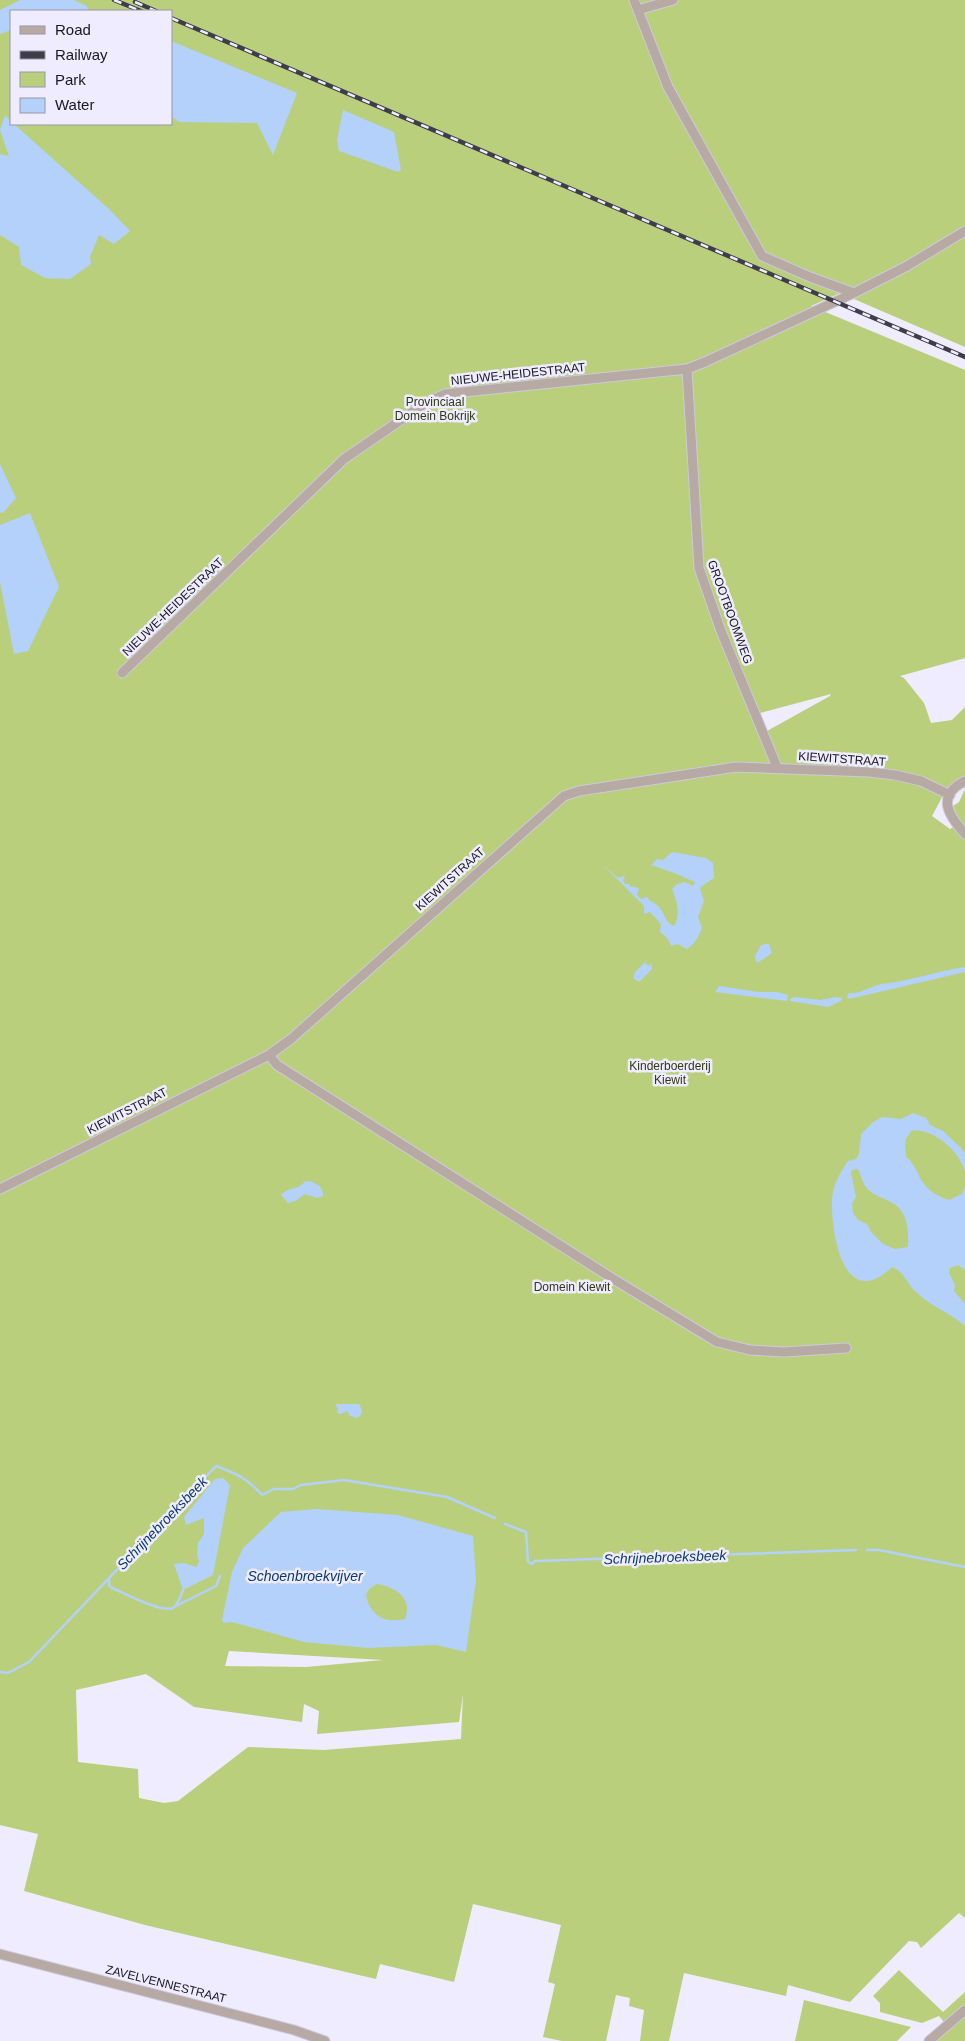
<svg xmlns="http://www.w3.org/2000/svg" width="965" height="2041" viewBox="0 0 965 2041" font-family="Helvetica,sans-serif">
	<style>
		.green { fill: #b9cf7c; fill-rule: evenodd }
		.water { fill: #b3d1fb; fill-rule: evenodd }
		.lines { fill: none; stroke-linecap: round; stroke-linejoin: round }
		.stream { stroke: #b3d1fb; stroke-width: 2.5 }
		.minor-casing { stroke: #cccadb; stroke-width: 11 }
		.minor { stroke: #b7a9a3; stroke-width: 9 }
		.rail-casing { stroke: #3f3d4a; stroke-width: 4.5 }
		.rail { stroke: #eeecfe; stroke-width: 2.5; stroke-dasharray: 8; stroke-linecap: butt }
		.labels { text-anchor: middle; stroke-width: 5; stroke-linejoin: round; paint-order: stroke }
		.street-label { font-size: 12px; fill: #191722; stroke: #eeecfe }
		.park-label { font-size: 12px; fill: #303915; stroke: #eeecfe }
		.water-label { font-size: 14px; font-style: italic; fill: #093874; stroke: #eeecfe }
	</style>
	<rect width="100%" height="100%" fill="#eeecfe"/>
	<path class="green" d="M0 0H965V347L840 293 811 306 965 370V658L900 676 904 678 924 703 931 723 952 720 965 707V788H947L932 816 950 829 960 823 953 806 959 802 965 789V1918L959 1913 921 1948 917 1942 909 1941 850 2002 788 1985 786 1996 684 1973 669 2041H640L644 2010 629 2006 630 1998 616 1995 606 2041H562L543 2037 555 1984 548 1982 561 1925 473 1904 454 1982 380 1964 376 1979 145 1925 24 1891 38 1834 0 1825ZM11 11H171V124H11ZM831 694 830 696 767 731 760 713ZM229 1651 383 1660 306 1667 225 1666ZM146 1674 194 1707 302 1722 304 1704 319 1711 317 1734 459 1722 463 1694 461 1739 324 1750 248 1747 178 1801 164 1803 139 1798 138 1769 78 1762 76 1690Z
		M899 1970 943 2012 965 1992V2041H935L949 2028 939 2016 922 2023 880 2012V2003L873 1996Z
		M804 2000 911 2027 897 2041H795Z"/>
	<path class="water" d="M20 0H74L87 6 88 11H11V30L0 34V10Z
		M171 41 297 93 273 155 257 123 179 122 171 116Z
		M343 110 394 132 401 170 398 172 339 151 337 140Z
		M5 115 11 121V124H14L110 210 130 231 114 244 99 235 90 257 91 264 70 279 45 278 21 265 19 247 0 235V154L9 156 0 130Z
		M0 464 16 498 3 513 0 512Z
		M30 513 59 587 28 651 14 654 0 582V525Z
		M672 852 706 858 713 863 714 878 702 886 700 889 704 901 698 917 702 928C699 936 695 944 687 949L678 944 671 946 668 939 660 932 661 924 650 912 644 914V906L601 863 618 878 623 876 625 878 623 880 625 884H630L629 886 639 888 637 895 641 899 647 897C651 903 655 902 659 907 665 914 665 923 674 926 681 915 677 901 672 889L677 884 685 882 693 886 695 882 674 873 651 865 657 859 663 860Z
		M766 944H769L772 953 759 962H756L755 956 761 945Z
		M647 960 645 963 649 966 651 963 652 969 639 982 633 978 635 972Z
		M965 967V972L849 999 847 997 849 993C862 994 870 986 882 984 910 981 937 971 965 967Z
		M719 986 758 992H777L788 995 787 1001 715 992Z
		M795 997 820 1000 836 997 842 998 841 1001 828 1007 790 1001 791 998Z
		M913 1113 926 1118 930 1125 943 1131 961 1148 965 1154V1172C960 1151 932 1127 911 1131L905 1141 906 1157C914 1163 916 1170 920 1178 927 1190 936 1196 949 1200L962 1194 965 1186V1270L958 1265 950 1268 949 1273 955 1285 954 1291 965 1304V1326C951 1313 930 1306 916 1292 906 1283 905 1272 892 1267 844 1313 831 1234 832 1201 832 1187 840 1172 848 1161L856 1159 859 1154 861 1134 873 1122 882 1117 901 1119ZM858 1169C861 1175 862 1182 866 1187 872 1195 881 1197 889 1201 907 1209 909 1228 908 1247L895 1249 883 1244 871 1232 867 1224 858 1220 853 1213 852 1203 856 1197 851 1173 852 1170Z
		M305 1181C314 1181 324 1186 323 1196L317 1198 305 1194 295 1201 288 1203 281 1195C289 1186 300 1190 305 1181Z
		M337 1404H359L362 1410 361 1415 357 1418 350 1416 347 1411 341 1414 337 1413 338 1408 335 1405Z
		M223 1478 230 1485 213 1575 183 1590 174 1564 184 1563 196 1567 199 1562 197 1554 198 1543 204 1534V1518L186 1525 184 1517 215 1479Z
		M317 1509 398 1515 473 1536 476 1580 466 1652 436 1645 368 1648 304 1642 232 1622 224 1623 222 1620 232 1572 243 1548 281 1512ZM377 1584C396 1587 413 1598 405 1619 385 1624 369 1615 366 1594L370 1588Z"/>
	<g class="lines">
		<path class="stream" d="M505 1524 526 1532 528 1562 532 1564 535 1561 856 1550
			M867 1550H879L965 1567
			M109 1579V1585L112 1588C124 1593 161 1613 173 1608 178 1605 181 1595 183 1590
			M176 1606 216 1586 220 1576
			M0 1672 8 1673 29 1662 216 1466C237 1474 247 1478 262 1495L274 1489H293L301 1485 344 1480 447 1497 495 1518"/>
		<g class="minor-casing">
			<path id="minor" d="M634 0 668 87 762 256 810 277 854 293
				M638 10 673 0
				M687 369 699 568 721 631 777 767
				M122 673 344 459 427 402 445 394 687 369 705 362 854 293 907 266 965 231
				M965 781C935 796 949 816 965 834
				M269 1055 277 1065 610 1277 717 1342 750 1350 784 1352 846 1348
				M0 1189 269 1055 291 1039 564 796 579 791 736 767 869 772 895 775 921 781 950 795
				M0 1954 294 2030 325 2041
				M929 2041 965 2010"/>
		</g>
		<use href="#minor" class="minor"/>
		<g class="rail-casing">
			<path id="rail" d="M114 0 141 11
				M135 2 156 11
				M171 18 965 357"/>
		</g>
		<use href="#rail" class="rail"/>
	</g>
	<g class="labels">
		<g class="street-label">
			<text transform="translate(518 374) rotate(-6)" y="4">NIEUWE-HEIDESTRAAT</text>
			<text transform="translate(173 607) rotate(-44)" y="4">NIEUWE-HEIDESTRAAT</text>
			<text transform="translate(730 612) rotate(70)" y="4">GROOTBOOMWEG</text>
			<text transform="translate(842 759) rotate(4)" y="4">KIEWITSTRAAT</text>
			<text transform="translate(450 879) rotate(-42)" y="4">KIEWITSTRAAT</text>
			<text transform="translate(127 1111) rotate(-27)" y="4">KIEWITSTRAAT</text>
			<text transform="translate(166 1984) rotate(14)" y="4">ZAVELVENNESTRAAT</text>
		</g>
		<g class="park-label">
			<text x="435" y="406">Provinciaal<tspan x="435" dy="14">Domein Bokrijk</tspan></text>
			<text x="670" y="1070">Kinderboerderij<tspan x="670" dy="14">Kiewit</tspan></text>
			<text x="572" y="1291">Domein Kiewit</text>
		</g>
		<g class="water-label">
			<text transform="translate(162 1523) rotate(-46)" y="5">Schrijnebroeksbeek</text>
			<text transform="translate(665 1557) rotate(-2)" y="5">Schrijnebroeksbeek</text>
			<text x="305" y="1581">Schoenbroekvijver</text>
		</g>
	</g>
	<rect x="10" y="10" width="162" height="115" fill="#eeecfe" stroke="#9997a6"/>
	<rect x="20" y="26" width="25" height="8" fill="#b7a9a3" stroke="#9997a6"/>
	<text x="55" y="35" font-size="15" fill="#191722">Road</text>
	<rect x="20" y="51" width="25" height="8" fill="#3f3d4a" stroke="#9997a6"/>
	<text x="55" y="60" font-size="15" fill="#191722">Railway</text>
	<rect x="20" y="72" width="25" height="15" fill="#b9cf7c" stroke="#9997a6"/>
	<text x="55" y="85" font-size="15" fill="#191722">Park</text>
	<rect x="20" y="98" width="25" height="15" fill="#b3d1fb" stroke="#9997a6"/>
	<text x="55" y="110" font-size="15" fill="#191722">Water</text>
</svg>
